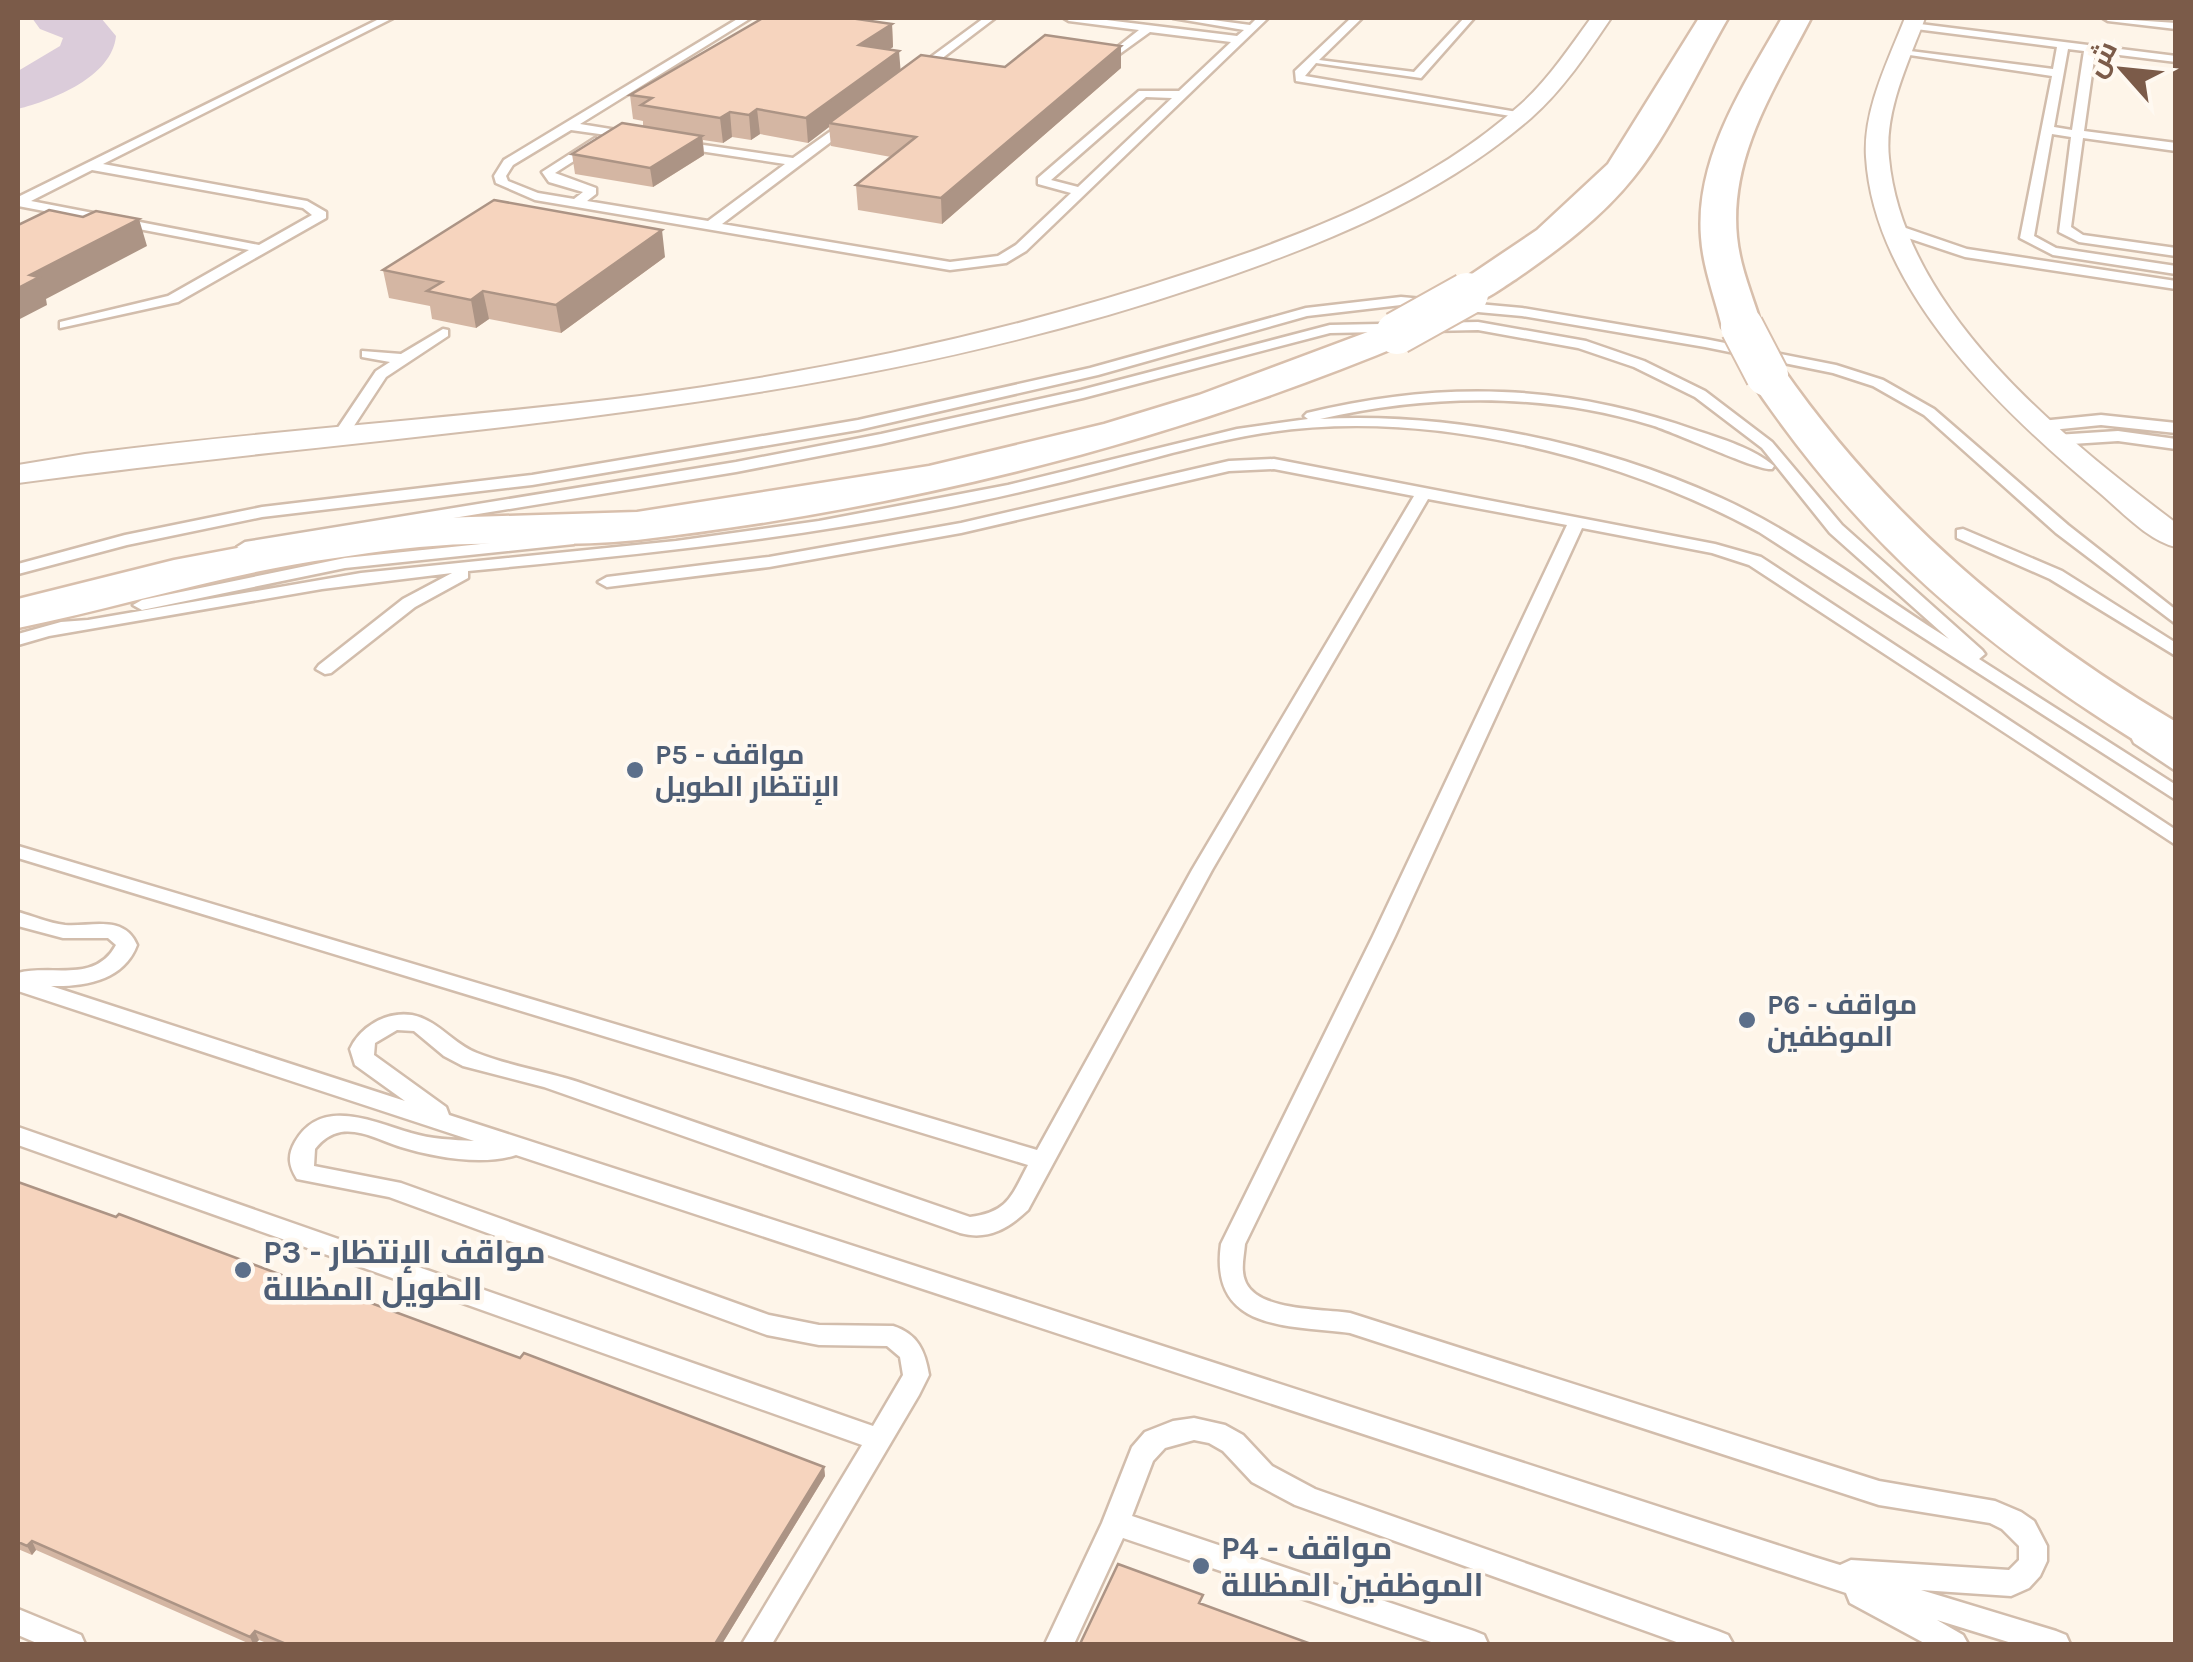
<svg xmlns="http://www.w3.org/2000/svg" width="2193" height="1662" viewBox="0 0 2193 1662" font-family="Karla,Cairo,sans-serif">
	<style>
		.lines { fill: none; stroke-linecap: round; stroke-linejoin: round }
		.taxiway { fill: #dbccda; fill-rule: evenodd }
		.lane-casing { stroke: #d2bdac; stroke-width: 5 }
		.street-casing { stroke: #d2bdac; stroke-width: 4 }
		.secondary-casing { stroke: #d8bfac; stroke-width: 5 }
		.lane { fill: #fff; fill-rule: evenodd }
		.street { fill: #fff; fill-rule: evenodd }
		.secondary { fill: #fff; fill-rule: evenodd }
		.secondary-bridge-casing { stroke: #d8bfac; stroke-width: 46; stroke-linecap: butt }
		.secondary-bridge { stroke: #fff; stroke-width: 42 }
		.wall { fill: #d4b6a3 }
		.shaded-wall { fill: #ac9485 }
		.building { fill: #f6d4be; stroke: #ac9485; stroke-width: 2.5 }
		.service-dot { fill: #5c6f8a; stroke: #fff9f1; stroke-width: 4 }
		.labels { text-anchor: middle; stroke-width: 9; stroke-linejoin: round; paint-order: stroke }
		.service-label { font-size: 28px; font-weight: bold; fill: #4e5e75; stroke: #fff9f1; text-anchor: start }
		.near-service-label { font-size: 32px; font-weight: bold; fill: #4e5e75; stroke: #fff9f1; text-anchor: start }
	</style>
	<rect width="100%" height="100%" fill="#fef5e9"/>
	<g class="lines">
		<path class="taxiway" d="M32 18H101L116 36C112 77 53 100 18 109V71L60 46 63 38 40 29Z"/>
		<g class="lane-casing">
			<path id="lane" d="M381 18H393L103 164 307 201 326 212V218L178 302 60 328V322L168 296 249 250 18 206V197ZM92 170 303 208 312 215 259 245 31 201Z
				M739 18H751L580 124 635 133V139L571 130 513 165 506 176 508 181 538 193 574 199 583 192 549 182 542 172 595 138 601 142 599 145 555 173 596 188V194L587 201 708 221 785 164 680 148 676 147V141L793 158 852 116 856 117V123L722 224 950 262 998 256 1016 245 1071 193 1038 184V178L1139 91H1179L1231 42 1150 32 1114 58 1110 57V53L1139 30 1069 21 1064 18H1090L1237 36 1244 30 1173 18H1198L1250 25 1257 18H1268L1026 251 1006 263 950 270 535 200 496 183 494 176 504 160ZM1146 97 1172 98 1078 187 1051 180Z
				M984 18H995L920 75H912V71Z
				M1351 18H1362L1319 60 1414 72 1464 18H1474L1421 78 1316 63 1305 76 1529 114 1523 118 1296 81 1295 71Z
				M2103 18 2176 23V29L2108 21Z
				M1912 23 2176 56V62L2095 52 2084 131 2176 143V151L2083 138 2071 227 2083 235 2176 248V256L2079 242 2059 232 2071 137 2052 134 2034 236 2056 248 2176 266V274L2053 255 2020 238 2052 76 1896 53 1902 50 2053 69 2057 47 1908 28V24ZM2068 49 2084 51 2072 130 2054 127Z
				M1890 226H1900L1967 249 2176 281V289L1965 257 1890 232Z
				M1401 297 1522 308 1705 339 1836 365 1883 380 1934 409 2068 525 2176 610V624L2056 533 1924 415 1873 386 1833 373 1705 347 1522 316 1401 305 1307 316 1098 375 858 430 532 485 262 517 127 545 18 574V564L125 535 262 507 532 475 858 420 1090 368 1306 308Z
				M1478 322 1586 341 1644 361 1705 391 1772 442 1842 525 1982 650 1985 654 1979 659 2176 785V800L1759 532C1617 455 1425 407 1263 433 1214 441 1165 455 1116 468 1053 485 989 500 925 512 774 541 622 556 468 571V578L415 607 331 673 325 674 316 669 319 665 403 599 452 573 322 589 49 636 18 645V634L61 622 88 620 361 573 676 541 819 521 1008 485 1237 429 1308 419 1304 416 1307 413C1442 380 1567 384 1698 431 1722 439 1755 449 1774 466L1772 469C1757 471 1675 432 1651 425 1542 392 1430 394 1320 419 1453 412 1600 443 1721 498 1802 535 1875 592 1949 639L1830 533 1762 448 1695 397 1634 367 1578 348 1478 330 1330 333 1083 398 881 444 736 472 245 552 237 547 245 542 736 462 881 434 1081 390 1330 325Z
				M443 329 448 330V336L386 377 348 435H338L335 432 376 371 390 362 362 357V351L401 354Z
				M2101 415 2176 423V433L2101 425 2041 431 2033 426 2041 421Z
				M2118 431 2176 439V449L2118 441 2056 445 2048 440 2056 435Z
				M1274 459 1715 544 1761 557 2176 830V845L1749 565 1712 553 1582 528 1395 936 1245 1244C1244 1257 1240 1271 1246 1283 1260 1311 1322 1309 1350 1313L1879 1481 1995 1501 2021 1512 2034 1521 2047 1546V1561L2040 1576 2029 1588 2011 1596 1921 1590 2056 1631 2066 1635 2070 1644H2015L1937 1620 1963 1635 1968 1644H1926L1850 1603 1846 1593 516 1155C482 1166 434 1157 401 1147 381 1141 362 1129 341 1132 330 1134 322 1140 315 1149L314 1166 401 1183 769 1315 819 1325 893 1326C918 1334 925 1351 929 1375L919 1395 772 1644H742L862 1445 18 1145V1127L873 1426 903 1375 900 1357 887 1346 819 1345 767 1335 389 1197 297 1179C289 1166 287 1156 295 1142 321 1096 373 1122 411 1133 431 1139 453 1140 474 1141L18 991V973C51 964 95 984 116 945L108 938H63L18 926V912C33 916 48 923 65 925 91 927 124 914 137 945 124 980 85 987 51 986L405 1101 355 1065 350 1049C360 1027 386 1011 412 1015 438 1020 453 1044 477 1053 512 1067 551 1072 587 1085 714 1129 842 1173 970 1217 1008 1212 1011 1197 1028 1165L18 858V846L1037 1150 1192 870 1414 496 1274 469 1229 471 961 533 769 567 607 587 598 582 607 577 769 557 961 523 1229 461ZM1428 499 1567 525 1373 936 1221 1244C1209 1331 1287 1325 1350 1333L1879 1505 1990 1523 2002 1529 2019 1546V1560L2009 1570 1851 1560 1840 1565 1814 1557 449 1115 446 1107 374 1055 375 1043 397 1030 414 1031 444 1056 463 1066 544 1087 960 1233C988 1241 1009 1228 1028 1210L1212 870Z
				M1963 529 2062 571 2176 643V656L2050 579 1957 538V530Z
				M568 535 574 536V544L345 568 142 610 133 605 142 600 345 558Z
				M2141 733 2176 756V771L2134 743 2132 739 2134 735Z
				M1194 1418 1225 1425 1243 1435 1272 1466 1315 1489 1718 1631 1728 1635 1733 1644H1682L1295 1505 1252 1482 1223 1451 1209 1443 1194 1440 1165 1448 1153 1461 1132 1516 1474 1631 1484 1635 1488 1644H1437L1123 1538 1074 1644H1045L1102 1523 1132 1447 1145 1432 1173 1421Z
				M18 1609 81 1635 85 1644H39L18 1635Z"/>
		</g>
		<g class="street-casing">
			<path id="street" d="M1591 18H1611C1587 53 1563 90 1531 118 1435 201 1316 247 1197 287 813 417 415 429 18 483V465L85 454C269 430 455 419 640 396 827 371 1011 332 1191 272 1307 234 1427 188 1520 105 1548 80 1569 48 1591 18Z
				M1905 18H1925C1909 61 1884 111 1889 158 1903 310 2062 437 2176 523V547C2149 541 2122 512 2101 494 2004 413 1874 292 1866 157 1863 110 1888 61 1905 18Z"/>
		</g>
		<g class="secondary-casing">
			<path id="secondary" d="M1699 18H1728C1700 66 1667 137 1633 178 1601 218 1558 250 1516 279 1495 292 1479 308 1454 302L1448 294 1454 286 1537 230 1608 164Z
				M1782 18H1811C1776 86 1729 156 1737 237 1740 268 1753 297 1762 327L1756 335 1742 339 1728 335 1722 327C1715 298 1703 268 1701 237 1695 157 1744 85 1782 18Z
				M1397 321 1411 325 1417 333 1411 341C1163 445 903 509 637 540 581 546 526 543 470 544 425 545 380 551 335 558 227 573 124 606 18 628V599L174 560 333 530 440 518 637 512 929 466 1104 424 1199 395Z
				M1767 363 1781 366C1887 518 2017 627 2176 722V760L2158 755C1984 648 1861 546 1747 375L1753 366Z"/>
		</g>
		<use href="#lane" class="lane"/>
		<use href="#street" class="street"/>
		<use href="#secondary" class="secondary"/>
		<g class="secondary-bridge-casing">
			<path id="secondary-bridge" d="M1742 327 1767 375
				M1397 333 1467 294"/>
		</g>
		<use href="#secondary-bridge" class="secondary-bridge"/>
	</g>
	<path class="wall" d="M892 24 893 47 890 49 900 70 1005 67 1121 68 942 224 858 210 856 185 891 157 831 146 829 127 808 143 760 134 751 140 732 137 723 143 703 140 704 155 653 187 575 174 572 154 643 127V121L633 119 630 95Z
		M665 257 561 333 489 319 476 328 432 319 430 306 389 298 383 270Z
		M18 1182 520 1358 824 1467 825 1476 722 1644H269L259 1640 255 1644H250L36 1550 32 1555 18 1549Z"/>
	<path class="shaded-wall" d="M892 24 893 47 860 69 859 45Z
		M1121 46V68L942 224 941 198Z
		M899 51 901 75 829 123V127L808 143 806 118Z
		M757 109 760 134 751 140 749 115Z
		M730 112 732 137 723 143 720 118Z
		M702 136 704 155 653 187 650 168Z
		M139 219 147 246 46 299 47 305 18 320V288L30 275Z
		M662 230 665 257 561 333 556 305Z
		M483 291 489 319 476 328 471 300Z
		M824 1467 825 1476 722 1644H715Z
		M32 1541 36 1550 32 1555 27 1546Z
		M255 1631 259 1640 255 1644H253L250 1637Z"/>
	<path class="building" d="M763 18H850L892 24 859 45 899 51 806 118 757 109 749 115 730 112 720 118 641 105 652 98 630 95Z
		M1045 35 1121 46 941 198 856 185 916 137 829 123 921 55 1005 67Z
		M622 123 702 136 650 168 572 154Z
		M494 200 662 230 556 305 483 291 471 300 427 291 442 282 383 270Z
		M49 210 83 217 96 211 139 219 30 275 39 277 18 288V225Z
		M18 1182 116 1217 119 1214 311 1286 314 1282 520 1358 524 1353 824 1467 715 1644H286L255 1631 250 1637 32 1541 27 1546 18 1542Z
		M1118 1564 1203 1595 1199 1603 1311 1644H1080Z"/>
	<g class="service-dot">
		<circle cx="635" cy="770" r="10"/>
		<circle cx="1747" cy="1020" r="10"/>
		<circle cx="243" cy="1270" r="10"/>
		<circle cx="1201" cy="1566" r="10"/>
	</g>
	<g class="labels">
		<g class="service-label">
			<text x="655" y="764">P5 - مواقف<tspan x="655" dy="32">الإنتظار الطويل</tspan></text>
			<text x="1767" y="1014">P6 - مواقف<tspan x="1767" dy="32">الموظفين</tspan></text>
		</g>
		<g class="near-service-label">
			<text x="263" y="1263">P3 - مواقف الإنتظار<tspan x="263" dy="37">الطويل المظللة</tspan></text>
			<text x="1221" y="1559">P4 - مواقف<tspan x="1221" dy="37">الموظفين المظللة</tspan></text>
		</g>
	</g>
	<rect width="2193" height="1662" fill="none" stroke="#7b5b49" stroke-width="40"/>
	<g transform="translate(2123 70) rotate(297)" stroke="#fff9f1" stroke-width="8" paint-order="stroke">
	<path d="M0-8L18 38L0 25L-18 38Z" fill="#7b5b49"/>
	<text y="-15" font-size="28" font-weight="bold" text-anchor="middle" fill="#7b5b49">ش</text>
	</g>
</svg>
